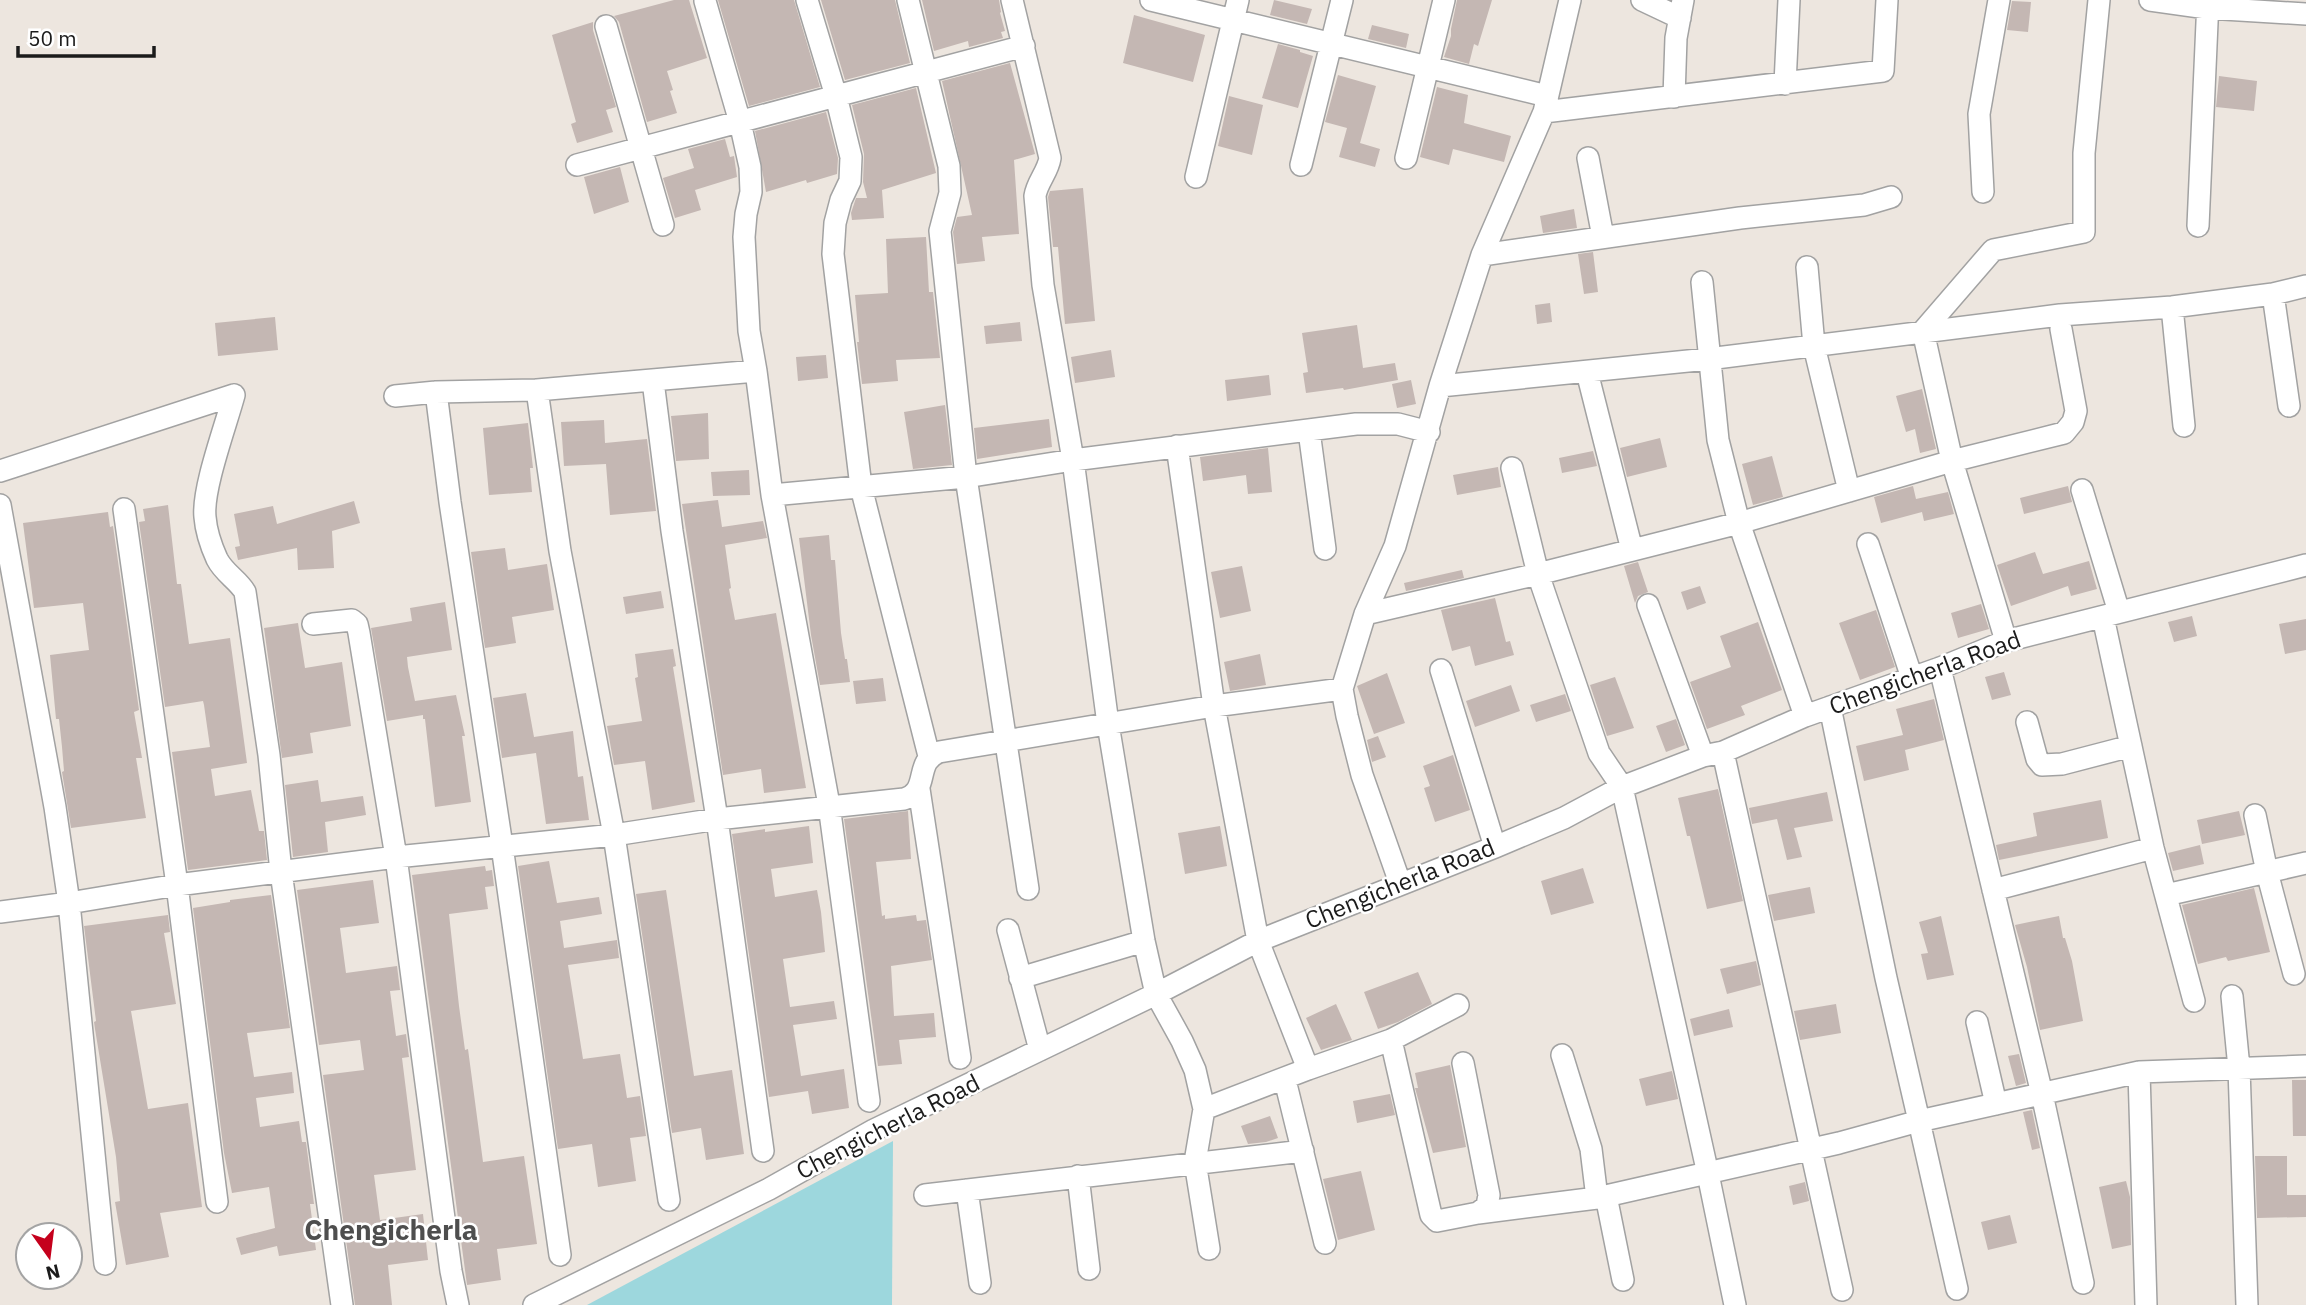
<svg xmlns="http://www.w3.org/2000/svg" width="2306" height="1305" viewBox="0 0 2306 1305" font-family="'IBM Plex Sans',sans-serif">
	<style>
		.water { fill: #9dd7dd }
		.building { fill: #c4b7b3 }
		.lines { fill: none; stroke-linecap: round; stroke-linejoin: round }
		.minor-casing { stroke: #a2a2a2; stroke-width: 24 }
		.minor { stroke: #fff; stroke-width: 21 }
		.labels { text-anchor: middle; stroke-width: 5; stroke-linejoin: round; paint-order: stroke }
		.street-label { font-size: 24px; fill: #1b1b1b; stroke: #fff }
		.quarter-label { font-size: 28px; font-weight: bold; fill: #4e4e4e; stroke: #fff }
	</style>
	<rect width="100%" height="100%" fill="#ede6df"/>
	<path class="water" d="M893 1141 892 1305H587Z"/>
	<path class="building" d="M674 0H689L707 58 667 71 673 90 670 91 677 113 647 122 619 22 614 16Z
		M718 0H794L820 87 749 106Z
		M821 0H895L910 63 845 80Z
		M922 0H999L1001 12 1000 13 1005 31 1001 32 1003 38 969 47 968 41 934 51Z
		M1274 0 1312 9 1307 24 1270 15Z
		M1457 0H1492L1478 46 1474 44 1469 64 1444 57 1451 36V29Z
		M2012 1 2031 2 2028 32 2007 30Z
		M1134 15 1205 35 1193 82 1123 63Z
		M593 22V30L616 107 606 110 613 132 577 143 571 124 576 122 552 35Z
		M1372 25 1409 34 1406 48 1368 39Z
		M1278 44 1300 50V52L1313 56 1298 108 1262 98Z
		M1010 63 1035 154 1014 160 1019 234 982 237 985 261 957 264 953 232 957 217 972 215 942 81Z
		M1338 75 1376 86 1360 143 1380 149 1375 167 1339 157 1347 128 1325 122Z
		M2219 76 2257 81 2254 111 2216 107Z
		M1437 87 1468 95 1464 123 1511 136 1504 162 1453 149 1449 165 1420 157Z
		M916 88 936 173 882 190 884 218 852 220 851 213 856 198H867L863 182 864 154 852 105Z
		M1229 96 1263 105 1252 155 1218 146Z
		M826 112 838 158 837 174 807 183 806 180 766 192 755 131Z
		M725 139 730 157 734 156 737 177 695 190 701 210 675 218 663 178 694 168 688 149Z
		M620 167 629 202 594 214 584 177Z
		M1083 188 1095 321 1065 324 1058 247H1053L1048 197 1050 191Z
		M1574 209 1577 228 1543 233 1540 216Z
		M926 237 929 292H933L940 358 896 360 898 381 862 384 857 342H859L855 295 888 293 886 239Z
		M1593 252 1598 292 1584 294 1578 254Z
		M1550 303 1552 322 1537 324 1535 305Z
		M275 317 278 350 218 356 215 323Z
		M1020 322 1022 341 986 344 984 326Z
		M1357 325 1363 368 1395 363 1398 380 1344 390 1343 388 1306 393 1303 373 1308 372 1302 333Z
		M1111 350 1115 377 1075 383 1071 357Z
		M826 355 828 378 798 381 796 357Z
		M1269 375 1271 395 1227 401 1225 380Z
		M1411 380 1416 404 1397 408 1392 384Z
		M1922 389 1936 449 1920 453 1915 429 1906 432 1896 396Z
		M945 405 952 465 913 469 904 412Z
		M708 413 709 459 676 461 671 416Z
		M1049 419 1052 447 977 459 974 428Z
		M604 420 605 443 647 439 656 511 610 515 606 464 564 466 561 422Z
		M528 423 533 468H530L532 492 489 495 483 428Z
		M1660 438 1667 467 1627 477 1620 448Z
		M1268 448 1272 492 1248 494 1246 475 1203 481 1200 457Z
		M1593 451 1597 466 1562 473 1559 458Z
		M1772 456 1783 497 1753 505 1742 464Z
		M1498 467 1501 487 1457 495 1453 475Z
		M749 470 750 495 713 496 711 472Z
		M1913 486 1916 499 1948 492 1954 514 1924 521 1922 512 1881 523 1874 497Z
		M2068 486 2072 502 2024 514 2020 498Z
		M718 500 722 527 763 521 767 538 725 545 731 588 729 589 735 620 776 613 806 788 764 793 761 769 723 775 682 504Z
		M354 501 360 523 332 531 334 568 298 570 297 548 238 560 235 547 240 546 234 514 273 506 277 524Z
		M168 505 177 584H181L189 644 230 638 247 763 211 769 215 796 251 790 259 831H264L267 860 188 870 172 752 210 747 204 705 203 701 165 707 139 522 145 521 143 509Z
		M108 512 110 527 113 526 139 710 134 712 142 758H136L146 818 71 828 62 772 64 771 62 747 59 719H56L50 655 89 650 83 603 34 608 23 523Z
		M829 535 831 560H835L841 633 845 659H847L850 682 820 685 811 635 799 538Z
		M505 548 508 570 547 564 554 610 512 617 516 643 485 648 471 552Z
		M2035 552 2043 574 2089 561 2097 589 2071 596 2068 586 2011 606 1997 565Z
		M1638 562 1648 592 1638 596 1635 603 1624 566Z
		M1242 566 1251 611 1220 618 1211 572Z
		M1462 570 1464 578 1406 591 1404 583Z
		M1700 586 1706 603 1687 610 1681 592Z
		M661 591 664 608 626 614 623 597Z
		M1495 598 1506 642 1510 641 1514 655 1475 666 1470 646 1452 651 1441 610Z
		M445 602 452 650 407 657 408 667 415 701 456 695 465 736H462L471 802 435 807 425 719H423V715L387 721 371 628 412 621 410 608Z
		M1981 604 1989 629 1958 638 1951 613Z
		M1876 610 1895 667 1860 680 1839 623Z
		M2192 616 2197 636 2174 642 2168 622Z
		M2306 619V650L2285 654 2279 624Z
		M1758 622 1782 690 1741 706 1745 715 1707 729 1690 682 1731 667 1720 636Z
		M298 623 305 668 342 662 351 726 310 733 313 753 282 758 264 628Z
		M673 649 676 666 673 667 695 802 652 810 645 761 614 765 607 726 642 721 635 678 638 677 635 654Z
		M1260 654 1266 685 1230 691 1224 662Z
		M2004 672 2011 695 1992 700 1985 677Z
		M1387 673 1405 723 1374 734 1357 686Z
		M1615 677 1634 728 1607 736 1590 685Z
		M883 678 886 701 856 704 853 681Z
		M1511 685 1520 711 1475 727 1466 701Z
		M526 693 534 737 573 731 578 777 583 776 589 820 546 824 536 753 502 758 493 698Z
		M1565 694 1571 711 1536 722 1530 705Z
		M1934 699 1944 740 1905 750 1909 770 1864 781 1856 746 1903 735 1896 709Z
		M1676 719 1685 745 1666 752 1656 726Z
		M1378 736 1386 757 1372 762 1367 740Z
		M1453 755 1470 810 1435 822 1424 788 1430 786 1423 766Z
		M318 780 321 802 363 796 366 815 325 822 328 852 293 857 285 785Z
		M1718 789 1743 901 1707 909 1690 836H1687L1678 798Z
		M1827 792 1833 821 1794 828 1802 857 1787 860 1777 819 1752 824 1749 808Z
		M2101 800 2108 838 1999 860 1996 845 2037 836 2033 813Z
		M908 811 911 859 876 862 882 916 885 915V919L916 915 917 921 926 920 932 960 891 966 894 1016 934 1013 936 1037 899 1040 902 1064 878 1066 844 819Z
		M2239 811 2245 835 2202 844 2197 820Z
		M809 826 813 863 771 869 775 897 817 890 821 912 825 952 783 959 790 1007 834 1001 837 1019 793 1025 801 1076 844 1069 849 1108 812 1114 808 1091 769 1097 732 834 765 829V832Z
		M1220 826 1227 866 1185 874 1178 833Z
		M2200 845 2204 864 2173 871 2168 853Z
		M549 861 557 903 599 897 602 914 560 921 564 948 617 940 619 958 568 965 583 1059 620 1054 627 1098 640 1096 646 1136 630 1138 636 1181 598 1187 592 1144 558 1149 518 866Z
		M485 866 486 871 492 870 494 886 485 887 488 909 449 914 459 1006 465 1050 468 1049 483 1162 524 1156 537 1244 497 1249 501 1280 467 1285 412 875Z
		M1583 868 1594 903 1551 915 1541 881Z
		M373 880 379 923 340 928 346 973 397 966 400 990 390 991 396 1036 406 1034 409 1057 402 1058 416 1170 374 1175 380 1220 423 1214 428 1260 388 1265 392 1305H355L323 1075 364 1070 360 1040 319 1045 297 890Z
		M1810 887 1815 913 1774 921 1768 895Z
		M2254 888 2270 952 2228 961 2226 957 2198 964 2182 905Z
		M666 890 694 1076 732 1070 744 1154 706 1160 701 1128 672 1133 636 894Z
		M271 895 290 1028 247 1033 254 1077 292 1072 294 1093 256 1098 260 1127 299 1121 302 1142H306L314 1204H310L316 1250 279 1256 277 1246 241 1255 236 1238 275 1228 269 1187 232 1193 224 1153 193 908 230 902V900Z
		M168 915 170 932 164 933 176 1004 131 1011 148 1109 188 1103 202 1207 160 1213 169 1257 126 1265 115 1202 120 1201 116 1157 95 1029 94 1022 96 1021 84 926Z
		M1941 916 1954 975 1927 980 1921 954 1928 953 1919 922Z
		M2059 916 2063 938H2065L2072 961 2083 1021 2040 1030 2027 967 2015 925Z
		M1756 961 1761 985 1727 994 1720 969Z
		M1418 972 1432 1004 1398 1022 1378 1029 1364 992Z
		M1336 1004 1352 1040 1321 1050 1306 1018Z
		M1836 1004 1841 1033 1800 1040 1794 1011Z
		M1729 1009 1733 1027 1694 1036 1690 1019Z
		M2019 1054 2026 1083 2016 1086 2008 1056Z
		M1450 1065 1466 1147 1433 1153 1415 1088H1418L1415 1073Z
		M1672 1071 1678 1099 1646 1106 1639 1079Z
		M2292 1080H2306V1136H2293Z
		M1390 1094 1395 1115 1357 1123 1353 1101Z
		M2032 1110 2040 1148 2032 1150 2023 1112Z
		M1270 1116 1278 1138 1266 1142 1248 1144 1241 1126Z
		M2255 1156H2287V1195H2306V1217L2257 1218Z
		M1361 1171 1375 1230 1338 1240 1323 1179Z
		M2126 1181 2130 1197 2131 1245 2112 1249 2099 1187Z
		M1805 1182 1809 1201 1793 1205 1789 1186Z
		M2010 1215 2017 1243 1988 1250 1981 1222Z"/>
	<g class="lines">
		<g class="minor-casing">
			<path id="minor" d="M807 0 836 96 851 157 850 181 841 200 835 223 833 254 861 487 929 756
				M908 0 949 166 950 193 940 231 966 477 1028 889
				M1012 0 1050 158C1048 172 1037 182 1035 196L1043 285 1073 460 1108 724 1144 941 1156 994 1182 1041 1195 1070 1204 1109 1195 1162 1209 1249
				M1151 0 1547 96
				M1642 0 1680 18
				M2150 0 2207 8 2306 14
				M705 1 740 122 750 167 751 192 746 214 744 237 749 331 756 371 772 495 829 805 869 1101
				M606 26 663 225
				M1785 84 1789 0
				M1674 97 1676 38 1683 0
				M1544 112 1883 71 1887 0
				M1406 158 1444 0
				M1588 158 1603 237
				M577 165 1024 46
				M1301 165 1342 0
				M1196 177 1238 0
				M1983 192 1979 114 1999 0
				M2198 226 2208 0
				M1482 255 1740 218 1864 205 1891 197
				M1807 267 1814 346 1849 491
				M1702 282 1718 440 1739 523 1805 716
				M2273 294 2289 406
				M2172 307 2184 426
				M1587 372 1632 550
				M653 381 672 531 717 819 763 1151
				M1440 386 1708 359 2060 315 2172 307 2273 294 2306 286
				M537 390 560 551 614 835 669 1200
				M436 392 450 502 502 846 560 1255
				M234 395C226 425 202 489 205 517 206 530 212 548 217 559 224 573 238 580 245 592L269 755 281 872 342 1305
				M395 396 436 392 537 390 756 371
				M1309 431 1325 549
				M1177 446 1214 706 1258 941 1308 1069
				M1512 468 1538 574 1599 753 1622 787 1708 1174 1735 1305
				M0 471 234 395
				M2082 490 2119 612
				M772 495 966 477 1073 460 1356 424H1398L1429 432
				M0 505 55 807 69 903 105 1264
				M124 509 177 885 217 1202
				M1868 544 1912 678
				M1648 605 1703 756
				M1365 614 1538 574 1739 523 1952 461 2064 433 2073 422 2076 411 2061 329
				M2103 617 2153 848 2194 1001
				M313 624 352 620 357 624 359 633 396 857 451 1271 458 1305
				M2006 641 1952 461 1923 331 1993 250 2084 232V153L2099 0
				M1940 668 2042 1094 2083 1283
				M1441 670 1495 847
				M1830 707 1886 978 1919 1121 2139 1072
				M2027 722 2037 759 2042 765 2062 764 2131 746
				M1723 752 1842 1290
				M919 789 960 1058
				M2255 815 2267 872 2294 974
				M1400 883 1362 775 1347 716 1342 689 1365 614 1395 546 1440 386 1482 255 1544 112 1570 0
				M1993 890 2153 848
				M2166 895 2306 863
				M0 912 69 903 177 885 396 857 614 835 717 819 904 799C931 791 913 762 939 752L1214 706 1342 689
				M1008 930 1040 1050
				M1020 978 1144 941
				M2232 996 2239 1068 2247 1305
				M1977 1022 1996 1104
				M1391 1040 1431 1215 1437 1221 1478 1213 1487 1206 1489 1195 1463 1063
				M1562 1055 1591 1149 1597 1198 1839 1143 1919 1121 1957 1289
				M1285 1080 1325 1243
				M1204 1109 1308 1069 1391 1040 1458 1005
				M1078 1176 1089 1269
				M967 1190 980 1283
				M925 1195 1303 1151
				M1606 1196 1623 1280
				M1478 1213 1597 1198
				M534 1305 769 1189 874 1130 1156 994 1258 941 1495 847 1564 818 1622 787 1703 756 1723 752 1805 716 1940 668 2006 641 2306 565
				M2146 1305 2139 1072 2306 1066"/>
		</g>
		<use href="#minor" class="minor"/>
	</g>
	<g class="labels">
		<g class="street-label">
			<text transform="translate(1925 673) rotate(-20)" y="8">Chengicherla Road</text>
			<text transform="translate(1400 884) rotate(-22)" y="8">Chengicherla Road</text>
			<text transform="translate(888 1127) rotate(-27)" y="8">Chengicherla Road</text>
		</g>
		<g class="quarter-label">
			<text x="391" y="1240">Chengicherla</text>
		</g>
	</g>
	<g transform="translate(49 1256) rotate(166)"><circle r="33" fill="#ffffff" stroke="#a4a4a4" stroke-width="2"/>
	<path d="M0-5L12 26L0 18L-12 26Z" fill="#c5001c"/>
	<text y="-10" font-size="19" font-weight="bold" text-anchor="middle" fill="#1b1b1b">N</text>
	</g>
	<path d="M18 46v10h136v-10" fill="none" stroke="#1b1b1b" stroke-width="3.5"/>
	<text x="28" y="46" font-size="21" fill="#1b1b1b" stroke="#ffffff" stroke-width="5" paint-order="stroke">50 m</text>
</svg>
